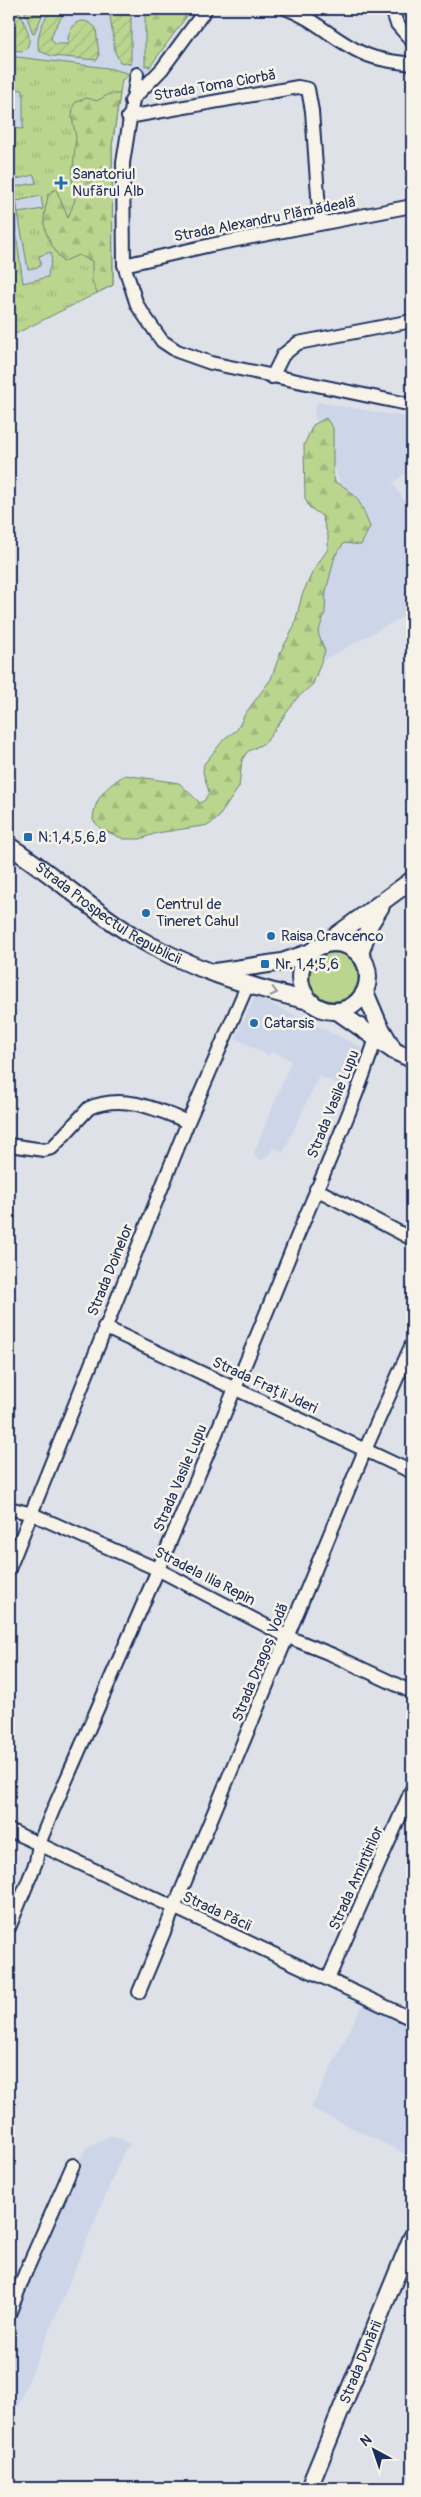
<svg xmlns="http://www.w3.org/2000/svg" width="421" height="2497" viewBox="0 0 421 2497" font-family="Pangolin,sans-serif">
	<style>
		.built { fill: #cdd6e8 }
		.grass { fill: url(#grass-tufts); stroke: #6a8276; fill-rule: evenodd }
		.forest { fill: url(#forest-firs); stroke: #6a8276 }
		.park { fill: #bad68e; stroke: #6a8276 }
		.garden { fill: url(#garden-furrows); stroke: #6a8276 }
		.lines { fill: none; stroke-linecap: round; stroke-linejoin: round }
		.minor-casing { stroke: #1b2f5e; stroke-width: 16 }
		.major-casing { stroke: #1b2f5e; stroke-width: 20 }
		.minor { stroke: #f7f3e8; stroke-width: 12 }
		.major { stroke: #f7f3e8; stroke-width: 16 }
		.oneway { stroke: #8991a3 }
		.poi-dot { fill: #1f6fb2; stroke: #f7f3e8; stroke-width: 2 }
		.labels { text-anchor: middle; stroke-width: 5; stroke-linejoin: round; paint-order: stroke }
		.street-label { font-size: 15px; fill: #1b2f5e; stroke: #f7f3e8 }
		.poi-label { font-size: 15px; fill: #1b2f5e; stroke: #f7f3e8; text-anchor: start }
	</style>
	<defs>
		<pattern id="grass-tufts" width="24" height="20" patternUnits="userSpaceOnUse" patternTransform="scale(1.25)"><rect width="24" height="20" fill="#bad68e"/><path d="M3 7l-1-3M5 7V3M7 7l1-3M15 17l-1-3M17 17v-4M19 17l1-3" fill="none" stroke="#9fb87d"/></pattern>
		<pattern id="forest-firs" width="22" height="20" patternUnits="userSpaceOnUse" patternTransform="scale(1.25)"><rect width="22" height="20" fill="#bad68e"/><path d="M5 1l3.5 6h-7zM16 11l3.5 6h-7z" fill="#9fb87d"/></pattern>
		<pattern id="garden-furrows" width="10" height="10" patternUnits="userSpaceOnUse" patternTransform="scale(1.25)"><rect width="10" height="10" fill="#bad68e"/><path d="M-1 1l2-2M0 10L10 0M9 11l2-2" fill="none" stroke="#9fb87d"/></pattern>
	</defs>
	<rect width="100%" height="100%" fill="#dee2e8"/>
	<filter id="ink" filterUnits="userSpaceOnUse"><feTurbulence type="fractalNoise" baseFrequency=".02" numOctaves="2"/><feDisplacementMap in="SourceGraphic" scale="10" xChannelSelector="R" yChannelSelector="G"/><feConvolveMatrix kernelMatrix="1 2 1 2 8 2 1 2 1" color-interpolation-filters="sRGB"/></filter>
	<g filter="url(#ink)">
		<path class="built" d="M9 9H192L149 69V75L131 74 122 80 112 146 113 285 9 337Z
			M317 402 412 418V468L393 483 412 512V612L318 663 314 611 346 499 314 413Z
			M255 996 361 1047 360 1062 350 1090 319 1076 283 1153 273 1148 268 1156 261 1160 253 1155 291 1061 273 1051 269 1056 235 1038Z
			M363 2003 412 2027V2157L311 2108Z
			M111 2135 131 2144 124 2151 9 2428V2319L75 2167 87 2147Z"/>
		<path class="grass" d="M9 56 108 68 131 74 122 80 112 146 113 285 9 337V182L23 283 48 277C48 267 53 266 51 252L39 256 41 263 39 267 28 269 12 180 9 128 23 129V90L9 89ZM34 175 36 183 13 187 12 180ZM41 196 43 209 18 213 16 201Z"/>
		<path class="forest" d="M145 9H192L149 68V65L145 66Z
			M109 94H120L112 146 113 285 97 293 92 281V261L78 255 63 262C54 250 43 233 44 218 44 210 48 202 48 194L56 189 68 218 75 200 72 178 76 137 72 118 73 106 76 102 87 98 97 101Z
			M326 418 333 428V473L335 482C359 493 361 505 370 527L361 545 344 543 335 556 326 591 325 613 318 633 325 651 313 684 297 698 266 742 247 752 242 760 239 787 218 818 209 825 157 833 140 839H124L101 829 93 820C94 798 107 786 125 775L179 783 200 803 205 800 209 792 203 772 204 764 225 738 237 730 245 714 271 679 281 651 294 627 302 595 313 571 328 549V536L322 516 309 507 305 498 304 445 313 425Z"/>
		<path class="park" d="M310 977a24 24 0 1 1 48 0a24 24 0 1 1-48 0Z"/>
		<path class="garden" d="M9 9H18C23 21 37 43 23 51L9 50Z
			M24 9H45L34 34H33Z
			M55 9H65C62 20 54 25 51 39L55 44H68C67 26 80 12 96 28L99 56 97 60 52 56 39 51C35 39 43 15 55 9Z
			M109 9H131V64L120 62 115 52Z"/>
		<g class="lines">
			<g class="minor-casing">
				<path id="minor" d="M287 9C316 19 338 44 367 55 382 61 397 62 412 64
					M392 9 397 24 412 41
					M137 74 123 163 124 265 137 305 162 341 177 351 211 363 412 405
					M131 101 162 69 206 9
					M128 117 298 87 308 89 312 111 320 224
					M124 265 211 245 412 206
					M272 377 283 355 298 343 412 321
					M9 1145 44 1150 52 1148 89 1108C123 1093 156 1109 188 1122
					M316 1189 412 1239
					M104 1327 412 1472
					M9 1508 32 1514 159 1570 288 1637 333 1655 412 1692
					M9 1569 188 1122 247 986
					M9 1830 412 2019
					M9 1928 36 1862 39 1844 53 1810C134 1626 214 1443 289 1257 318 1184 352 1113 376 1038
					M328 1979 412 1789
					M139 1992 365 1450 412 1344
					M9 2314 26 2271 73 2165"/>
			</g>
			<g class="major-casing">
				<g id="major">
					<path id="s1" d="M9 846C52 873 89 908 132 935 188 968 247 986 309 1001"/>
					<circle cx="334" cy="977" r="34"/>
					<path d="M323 945 412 880"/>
					<path d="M360 954 370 924 381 906"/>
					<path d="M215 972 282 962 311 952"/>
					<path d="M365 992 379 1025 392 1047"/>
					<path d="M337 1011 394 1051 412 1059"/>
					<path id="s2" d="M309 2488 412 2237"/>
				</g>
			</g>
			<use href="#minor" class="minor"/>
			<use href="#major" class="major"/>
		</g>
		<defs><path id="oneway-chevron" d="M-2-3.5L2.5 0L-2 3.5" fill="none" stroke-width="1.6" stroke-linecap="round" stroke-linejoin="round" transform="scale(1.25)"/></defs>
		<use class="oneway" href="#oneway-chevron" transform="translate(274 992) rotate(14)"/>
	</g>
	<g class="poi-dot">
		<path d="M58.5 175.5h5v5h5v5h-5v5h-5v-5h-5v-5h5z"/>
		<rect x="23" y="832" width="10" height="10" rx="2.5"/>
		<circle cx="146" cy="913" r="5"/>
		<circle cx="271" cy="936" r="5"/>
		<rect x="260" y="959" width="10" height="10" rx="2.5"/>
		<circle cx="254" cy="1023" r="5"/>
	</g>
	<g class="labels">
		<g class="street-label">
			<text transform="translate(215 85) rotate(-10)" y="5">Strada Toma Ciorbă</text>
			<text transform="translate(265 219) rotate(-11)" y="5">Strada Alexandru Plămădeală</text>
			<text dy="5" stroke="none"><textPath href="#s1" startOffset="120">Strada Prospectul Republicii</textPath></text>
			<text transform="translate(333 1104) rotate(-68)" y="5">Strada Vasile Lupu</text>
			<text transform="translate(110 1270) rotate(-68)" y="5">Strada Doinelor</text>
			<text transform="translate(265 1385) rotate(25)" y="5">Strada Frații Jderi</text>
			<text transform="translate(180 1478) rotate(-67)" y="5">Strada Vasile Lupu</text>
			<text transform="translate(205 1576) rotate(27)" y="5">Stradela Ilia Repin</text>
			<text transform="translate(260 1662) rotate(-68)" y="5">Strada Dragoș Vodă</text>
			<text transform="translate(356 1878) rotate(-66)" y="5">Strada Amintirilor</text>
			<text transform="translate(217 1911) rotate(25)" y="5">Strada Păcii</text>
			<text dy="5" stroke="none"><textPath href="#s2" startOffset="136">Strada Dunării</textPath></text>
		</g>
		<g class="poi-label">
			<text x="72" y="179">Sanatoriul<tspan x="72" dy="17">Nufărul Alb</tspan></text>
			<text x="38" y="842">N:1,4,5,6,8</text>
			<text x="156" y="909">Centrul de<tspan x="156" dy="17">Tineret Cahul</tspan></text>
			<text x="281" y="941">Raisa Cravcenco</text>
			<text x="275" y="969">Nr. 1,4,5,6</text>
			<text x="264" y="1028">Catarsis</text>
		</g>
	</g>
	<rect width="421" height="2497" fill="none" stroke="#f7f3e8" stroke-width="30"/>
	<rect x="15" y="15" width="391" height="2467" fill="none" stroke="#1b2f5e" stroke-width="2" filter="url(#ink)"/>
	<g transform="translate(374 2450) rotate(320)" stroke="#f7f3e8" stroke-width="4" paint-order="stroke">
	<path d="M0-4L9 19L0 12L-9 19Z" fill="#1b2f5e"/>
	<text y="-8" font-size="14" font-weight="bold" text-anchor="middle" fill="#1b2f5e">N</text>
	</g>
</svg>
